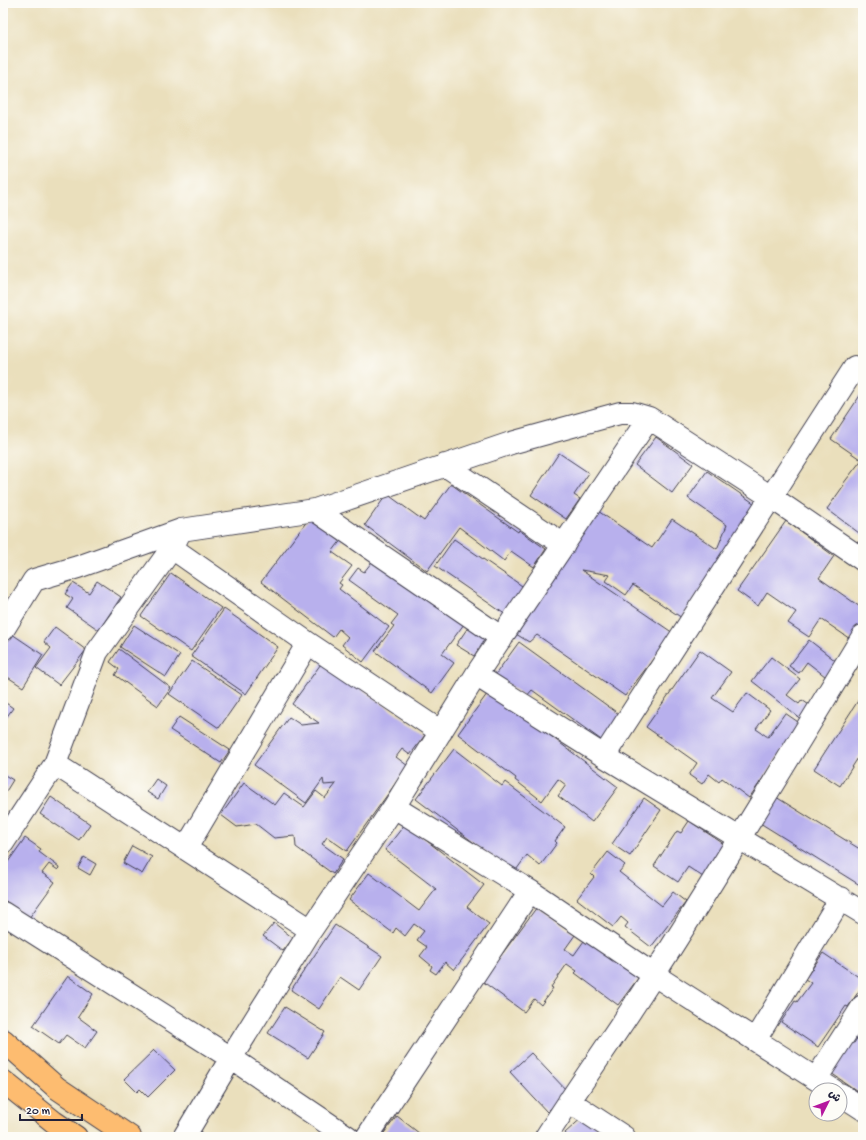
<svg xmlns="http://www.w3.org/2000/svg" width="866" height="1140" viewBox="0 0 866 1140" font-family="'Gochi Hand','Playpen Sans Arabic',sans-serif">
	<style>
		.building { fill: #b8b0ed }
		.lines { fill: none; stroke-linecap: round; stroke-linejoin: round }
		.minor-casing { stroke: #403e4e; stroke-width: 24 }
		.major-casing { stroke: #403e4e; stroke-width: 24 }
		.minor { stroke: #fff; stroke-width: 22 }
		.major { stroke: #fdbc70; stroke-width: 22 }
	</style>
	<rect width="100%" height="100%" fill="#fdfcf7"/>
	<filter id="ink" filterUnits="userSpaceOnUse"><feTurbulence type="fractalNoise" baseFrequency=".025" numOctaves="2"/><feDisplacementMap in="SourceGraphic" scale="8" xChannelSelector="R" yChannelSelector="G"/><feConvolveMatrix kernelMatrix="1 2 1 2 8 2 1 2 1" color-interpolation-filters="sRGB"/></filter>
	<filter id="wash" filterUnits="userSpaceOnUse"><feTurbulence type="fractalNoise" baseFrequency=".012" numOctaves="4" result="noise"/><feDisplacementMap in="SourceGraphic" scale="16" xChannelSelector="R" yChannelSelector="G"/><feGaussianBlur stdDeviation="0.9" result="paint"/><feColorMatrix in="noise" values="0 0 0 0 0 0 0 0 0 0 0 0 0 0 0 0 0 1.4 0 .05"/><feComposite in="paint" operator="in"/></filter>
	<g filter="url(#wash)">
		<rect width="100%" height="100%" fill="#eadfbc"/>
		<g id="blocks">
			<path class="building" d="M863 391V454L860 459 831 439Z
				M656 437 693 464 672 493 635 465Z
				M559 453 589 473 574 495 580 499 566 519 531 495Z
				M863 458V536L827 509 844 485 843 484Z
				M707 471 758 506 682 618 633 585 626 595 606 581 610 575 581 570 673 633 625 696 537 635 529 642 511 631 595 509 652 548 672 519 717 549 727 525 688 498Z
				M451 484 518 532 519 530 546 549 534 567 511 551 504 561 459 527 427 571 365 525 387 494 424 521Z
				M311 516 342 539 332 552 352 566 339 583 342 585 339 589 389 627 363 662 342 645 348 637 339 629 333 637 261 582Z
				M786 521 834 556 819 578 863 609V626L853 641 821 619 809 637 788 623 796 612 767 592 758 606 737 591Z
				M454 539 525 588 506 615 435 566Z
				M375 558 464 624 442 654 454 663 432 693 375 651 394 626 391 624 398 615 349 580 358 568 364 572Z
				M171 573 221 608 191 651 141 616Z
				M97 581 121 597 99 630 67 608 73 599 65 594 73 583 89 593Z
				M224 609 278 647 246 694 191 656Z
				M134 625 180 655 166 677 120 647Z
				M469 626 486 637 474 656 456 645Z
				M55 627 86 650 59 685 36 668 51 648 44 642Z
				M12 634 43 655 23 687 3 674V648Z
				M809 640 841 665 830 680 807 662 799 673 789 666Z
				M519 642 623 717 604 742 532 690 526 697 495 675Z
				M119 649 171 688 158 706 115 675 119 669 110 662Z
				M700 650 731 672 712 698 733 712 747 693 770 710 756 729 768 737 785 713 801 724 749 798 722 778 719 782 709 774 702 784 689 775 697 763 646 727Z
				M771 657 800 679 787 695 799 704 802 700 812 707 802 720 752 681Z
				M192 661 242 695 219 728 169 694Z
				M323 661 425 735 410 755 402 749 396 757 408 766 347 851 327 837 322 844 343 859 333 874 296 847 295 836 274 838 256 824 237 827 221 815 244 783 275 805 284 793 304 807 316 791 325 798 336 784 324 785 323 779 306 803 254 765 289 717 301 725 319 723 292 704Z
				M490 690 618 787 592 822 558 796 566 785 558 779 542 801 515 780 516 778 458 734Z
				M863 693V750L840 786 814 769Z
				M3 701 13 708 3 722Z
				M179 717 230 750 221 763 170 730Z
				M454 749 502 786 505 782 565 827 555 841 557 843 540 866 527 855 514 873 416 799Z
				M3 774 13 780 5 793 3 792Z
				M156 779 166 786 158 799 147 792Z
				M51 797 90 824 79 840 40 814Z
				M776 797 863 851V887L760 823Z
				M644 798 661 810 630 856 612 844Z
				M689 821 724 844 703 877 688 867 678 882 654 866 677 831 681 833Z
				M405 824 484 885 467 907 489 924 454 970 445 962 436 974 430 970 432 966 420 956 427 947 417 940 424 931 414 924 405 936 396 928 393 933 349 900 369 873 419 911 436 889 385 850Z
				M25 838 41 849 39 852 59 867 58 870 49 864 42 873 55 882 29 918 3 899V869Z
				M132 846 152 857 142 874 123 863Z
				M608 852 625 865 619 872 662 906 673 892 686 902 651 947 625 927 628 923 621 917 613 927 577 899 594 877 591 874Z
				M84 857 96 864 90 875 78 868Z
				M537 907 575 935 565 949 574 955 586 938 639 977 618 1005 575 973 577 971 567 964 551 987 553 988 541 1005 534 999 524 1012 482 981Z
				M274 923 293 938 283 951 263 936Z
				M335 925 382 956 359 990 340 977 319 1009 291 990Z
				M823 953 863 980V985L848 1007 846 1006 818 1047 781 1022 795 1001 797 1002 811 983 805 979Z
				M68 976 93 994 78 1017 97 1031 85 1048 66 1035 59 1044 33 1026Z
				M285 1007 325 1032 308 1058 268 1033Z
				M863 1030V1095L831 1073 852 1042 854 1043Z
				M154 1050 175 1070 148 1097 140 1089 137 1092 124 1079Z
				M531 1053 568 1092 547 1112 510 1072Z
				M585 1115 605 1137H568L565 1133Z
				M397 1116 424 1137H381Z"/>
		</g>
	</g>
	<g filter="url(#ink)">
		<use href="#blocks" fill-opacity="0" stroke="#403e4e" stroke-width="1"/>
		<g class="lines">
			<g class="minor-casing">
				<path id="minor" d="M445 465 564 545
					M315 510 502 638
					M172 548 308 643 441 732
					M3 630 34 580 78 567 181 530 315 510 511 443 620 413H632L649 418
					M476 675 604 756 863 913
					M604 756 855 367 863 373
					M55 764 311 930
					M394 807 530 891 654 975 833 1090
					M3 843 55 764 97 652 172 548 181 530
					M186 848 308 643
					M3 913 231 1058 348 1137
					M755 1040 841 898
					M816 1079 863 1006
					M840 1094 863 1109
					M569 1101 624 1137
					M184 1137 231 1058 311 930 394 807 476 675 649 418 771 497 863 560
					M367 1137 530 891
					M546 1137C581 1082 620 1029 655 973 726 862 794 749 863 636"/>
			</g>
			<g class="major-casing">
				<path id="major" d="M3 1040 57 1088 130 1137
					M3 1081 54 1122 76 1137"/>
			</g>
			<use href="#minor" class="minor"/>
			<use href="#major" class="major"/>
		</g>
	</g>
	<rect width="866" height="1140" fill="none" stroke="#fdfcf7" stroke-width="16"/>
	<g transform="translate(828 1102) rotate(48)"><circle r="19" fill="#fdfcf7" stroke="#a5a5ac"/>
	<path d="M0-3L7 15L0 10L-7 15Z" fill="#b5179e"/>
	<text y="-6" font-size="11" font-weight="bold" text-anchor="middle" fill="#22223b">ش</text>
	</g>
	<path d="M20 1114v6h62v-6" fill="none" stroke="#22223b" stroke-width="2"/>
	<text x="26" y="1114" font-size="12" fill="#22223b" stroke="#fdfcf7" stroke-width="3" paint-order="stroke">20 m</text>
</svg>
